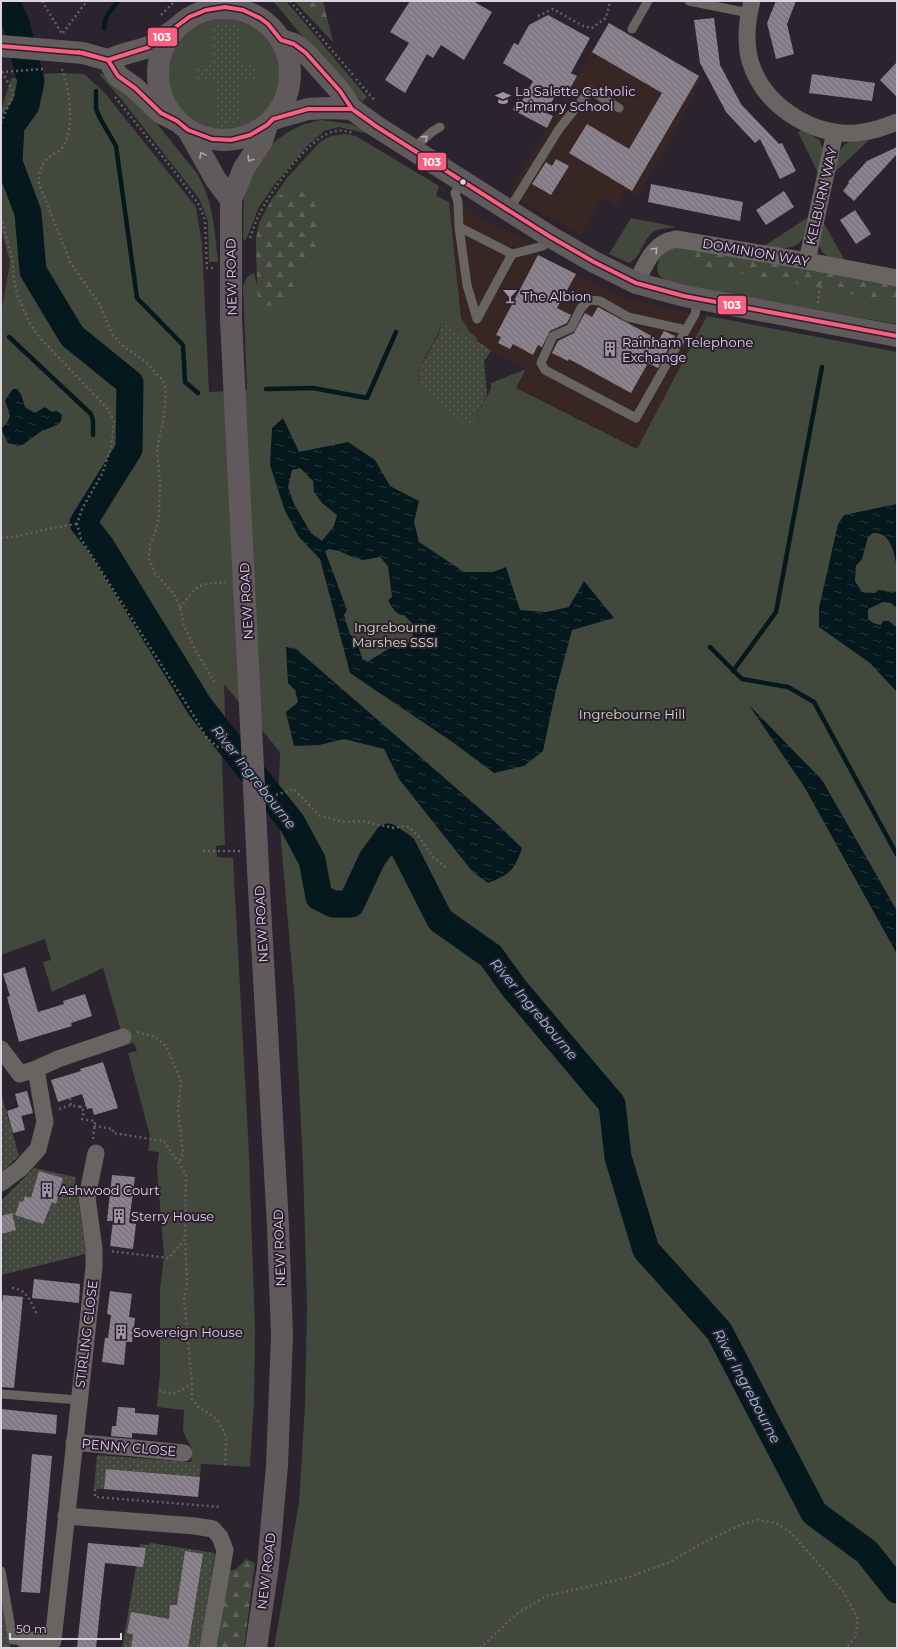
<svg xmlns="http://www.w3.org/2000/svg" width="898" height="1649" viewBox="0 0 898 1649" font-family="Montserrat,sans-serif">
	<style>
		.commercial { fill: #382624 }
		.green { fill: #43483d }
		.forest { fill: url(#forest-firs) }
		.garden { fill: url(#garden-dots) }
		.water { fill: url(#water-ripples); fill-rule: evenodd }
		.lines { fill: none; stroke-linecap: round; stroke-linejoin: round }
		.stream { stroke: #04181d; stroke-width: 4.5 }
		.river { stroke: #04181d; stroke-width: 27 }
		.building { fill: url(#building-back-hatch) }
		.path { stroke: #635f62; stroke-width: 2.5; stroke-dasharray: 2 3; stroke-linecap: butt }
		.lane { stroke: #676462; stroke-width: 9 }
		.street { stroke: #676462; stroke-width: 17 }
		.secondary { stroke: #625c5d; stroke-width: 22 }
		.primary { stroke: #615a5c; stroke-width: 22 }
		.bus-1-casing { stroke: #2e1e32; stroke-width: 7 }
		.bus-1 { stroke: #f8607d; stroke-width: 4 }
		.oneway { stroke: #b5adb5 }
		.oneway2 { stroke: #ada3ac }
		.bus-dot { fill: #dfd4e2; stroke: #2e1e32; stroke-width: 1.5 }
		.labels { text-anchor: middle; stroke-width: 4; stroke-linejoin: round; paint-order: stroke }
		.poi-label { font-size: 13px; fill: #dfd4e2; stroke: #2e1e32; text-anchor: start }
		.street-label { font-size: 13px; fill: #dfd4e2; stroke: #2e1e32 }
		.park-label { font-size: 13px; fill: #cbe2af; stroke: #2e1e32 }
		.water-label { font-size: 14px; font-style: italic; fill: #86ccd8; stroke: #2e1e32 }
		.line-badge { stroke: #2e1e32; stroke-width: 1.5 }
		.badge-label { font-size: 11px; text-anchor: middle; font-weight: bold; fill: #fff }
	</style>
	<defs>
		<pattern id="forest-firs" width="22" height="20" patternUnits="userSpaceOnUse"><rect width="22" height="20" fill="#43483d"/><path d="M5 1l3.5 6h-7zM16 11l3.5 6h-7z" fill="#5e6259"/></pattern>
		<pattern id="garden-dots" width="8" height="8" patternUnits="userSpaceOnUse"><rect width="8" height="8" fill="#43483d"/><path d="M2 2h.1M6 6h.1" fill="none" stroke="#5e6259" stroke-width="1.8" stroke-linecap="round"/></pattern>
		<pattern id="water-ripples" width="26" height="14" patternUnits="userSpaceOnUse"><rect width="26" height="14" fill="#04181d"/><path d="M2 4q2-2 4 0t4 0M15 11q2-2 4 0t4 0" fill="none" stroke="#28393e"/></pattern>
		<pattern id="building-back-hatch" width="6" height="6" patternUnits="userSpaceOnUse"><rect width="6" height="6" fill="#8a838d"/><path d="M-1 5l2 2M0 0l6 6M5-1l2 2" fill="none" stroke="#716c73"/></pattern>
	</defs>
	<rect width="100%" height="100%" fill="#2b232d"/>
	<path class="commercial" d="M609 22 702 77 668 145 637 197 626 190 616 207 602 197 581 235 509 194Z
		M449 202H461L479 218 530 240 537 248 539 255 576 274 630 300 707 316 637 449 516 388 526 369 491 351 484 361 487 395 420 367 478 339 470 333 461 318Z
		M1 230 10 262 1 314Z"/>
	<path class="green" d="M273 1H286L367 97 362 102 303 37Z
		M168 75a56 56 0 1 1 112 0a56 56 0 1 1-112 0Z
		M59 73 84 74 104 92 196 207 202 244 209 392 247 390 243 286 247 277 254 273 257 285 256 240 259 223 272 199 287 178 321 141 331 136 345 134 356 136 439 186 436 196 449 202 461 318 470 332 478 339 476 341 441 322C439 344 416 359 419 381L476 416 491 389V383L526 369 516 388 637 449 707 316 897 352V1648H274L299 1503 305 1405 307 1307 303 1166 295 1004 278 805 280 752 224 684 225 716 222 759 225 845 216 846 217 857 233 858 249 1154 255 1329 254 1399 250 1467 191 1463 192 1449 183 1431 184 1410 157 1407 160 1373V1290L164 1257 157 1167 159 1152 148 1151 150 1136 128 1053 137 1051 134 1043 125 1045 103 968 52 992 43 962 51 960 45 939 1 955V314L10 262 1 229V111L11 78 39 79 44 74Z
		M101 73 118 82 135 97 196 172C213 199 215 230 218 262H209L208 222 200 200 122 100 100 75Z
		M321 120 351 124 367 131 366 133 339 127 324 131 308 145 274 185 258 209 246 240 243 239C244 222 242 203 246 187 254 160 274 137 300 126 306 123 314 122 321 120Z
		M804 129 820 141 823 149 819 175 798 132Z
		M855 139H865L868 141 833 174C837 157 837 146 855 139Z
		M631 218 677 227C671 228 661 228 655 231 642 238 643 256 629 263L609 254Z
		M807 218C806 224 805 232 803 238 795 252 777 248 764 246Z
		M822 220 847 264C818 256 815 249 822 220Z
		M683 245 897 284V324L676 285C670 282 663 280 659 275 654 265 661 252 670 248 674 246 679 246 683 245Z"/>
	<path class="forest" d="M294 1H323L333 42 297 4Z
		M307 180 314 200 317 218 316 258 299 274 284 307 258 305 256 240 259 223 272 199Z
		M683 245 897 284V303L689 263C683 257 681 254 683 245Z
		M246 1559 255 1563 244 1648H217L229 1571 236 1569Z"/>
	<path class="garden" d="M240 24V66H257V79H242V125L216 126 215 80H197V67L212 66V25Z
		M441 322 482 344 491 351 484 361 487 395 476 416 468 425C450 413 411 393 420 367L439 334Z
		M1 1093 19 1156 1 1172Z
		M34 1168 75 1177 86 1254 1 1275V1201Z
		M97 1455 201 1463 200 1477 106 1469 104 1489H94Z
		M151 1543 215 1553 200 1648H122L140 1544 148 1545Z
		M1 1589 11 1648H1Z"/>
	<path class="water" d="M13 389H17L21 394 25 407 35 413 45 407 52 412 57 411 62 415 61 421 57 425 40 432 24 444 19 446 8 443 3 433 2 428 7 423 10 416 5 400Z
		M283 418 299 452 348 442 375 460 390 486 419 501 414 522 419 542 464 572H493L506 567 520 610 546 612 569 607 584 581 614 618 572 630 556 690 543 751 524 766 494 773 451 741 350 673 320 559 299 537 285 511 270 465 272 428ZM300 468 313 481 314 492 322 503 337 515 334 526 322 541 311 533 294 504 288 487 292 470ZM329 549 339 551 350 556 363 560 380 557 388 566 392 597 388 600C392 607 395 615 404 615L415 626 411 642 388 649 369 661 363 660 355 637 350 635 344 615 347 610 325 551Z
		M897 504V568C894 552 891 532 873 533L868 537 862 559 856 566 855 581 862 592 875 593 878 590 895 592 897 590V608L891 603 883 602 868 609V619L873 623 881 625 883 621H889L897 628V692L870 663 819 627V608L838 524 844 515Z
		M286 647 295 648 494 821 522 848C514 871 510 874 488 883L472 871 399 779 384 749 344 739 319 745 294 746 286 712 298 702 295 690 288 683Z
		M749 705 822 780 897 911V954L805 788Z"/>
	<g class="lines">
		<path class="stream" d="M104 28 106 17 118 1
			M96 91V109L101 120 116 146 137 298 183 345 185 382 198 393
			M9 337 91 414 93 421V435
			M266 389 313 388 367 398 396 332
			M710 647 742 679 788 687 814 702 897 855
			M733 671 776 612 822 367"/>
		<path class="river" d="M5 1 16 23 31 81 26 105 11 126 9 162 28 213 33 271 72 336 130 383 129 449 83 523 101 546 200 707 292 823 312 860 319 897 333 904H351L372 859 388 837 403 847 440 920 491 956 514 988 612 1104 618 1157 646 1250 719 1331 814 1513 867 1552 897 1590"/>
	</g>
	<path class="building" d="M410 1H473L492 12 464 60 441 45 433 58 427 54 405 93 385 80 409 43 390 32Z
		M776 1H796L787 24 794 54 776 59 767 23Z
		M548 15 590 38 571 73 577 76 567 94 558 90 546 113 553 116 547 128 513 110 518 99 522 101 533 81 503 63 514 43 518 45 529 25Z
		M714 18 720 65 741 104 779 144 782 143 796 171 780 179 760 139 755 143 726 112 700 63 694 20Z
		M609 23 699 76 632 191 569 153 587 124 629 149 662 93 592 52Z
		M897 62V97L880 80Z
		M812 74 875 83 872 101 809 93Z
		M897 147V154L854 201 843 191 849 183 848 182 867 161Z
		M556 159 569 166 551 195 532 184 546 162 552 166Z
		M651 184 743 202 740 221 648 202Z
		M784 191 794 207 766 225 756 210Z
		M855 210 871 234 856 244 840 220Z
		M538 255 576 274 557 308 571 315 567 323 550 331 542 347 538 345 533 355 513 344 510 349 498 343 501 337 496 335Z
		M598 307 659 340 664 331 675 336 658 368 648 363 631 393 569 359 568 361 552 353 558 341 574 333 585 313 592 317Z
		M25 967 38 1012 64 1004 63 1001 85 994 92 1016 71 1023 72 1026 19 1042 7 997 10 996 3 974Z
		M103 1062 118 1108 94 1115 92 1108 87 1109 82 1094 58 1102 51 1080 81 1071 80 1069Z
		M27 1091 33 1113 21 1116 15 1094Z
		M19 1107 25 1130 13 1133 7 1111Z
		M39 1171 63 1178 56 1204 52 1202 43 1224 15 1215 20 1201 23 1202 25 1196 31 1198Z
		M112 1175 135 1177 129 1223 136 1224 133 1249 110 1246 113 1221H107Z
		M12 1213 16 1230 1 1234V1216Z
		M34 1279 80 1284 79 1303 32 1298Z
		M110 1291 132 1294 129 1317 135 1318 132 1342H126L124 1365 102 1362 105 1338H108L111 1315 107 1314Z
		M3 1295 23 1297 14 1388 1 1387V1313Z
		M118 1407 135 1408V1413L159 1415 157 1435 132 1433V1438L111 1436 112 1426H116Z
		M1 1409 57 1415 56 1434 1 1429Z
		M32 1454 52 1456 40 1593 21 1592Z
		M106 1469 200 1477 198 1497 104 1489Z
		M88 1543 146 1548 143 1567 105 1563 96 1648H77Z
		M185 1551 203 1554 188 1648H131L133 1634 127 1633 131 1612 169 1619 170 1605H177Z"/>
	<g class="lines">
		<path class="path" d="M42 1 62 34 87 1
			M290 1 353 75
			M161 15 175 1
			M538 16 553 9 583 26 592 28 606 18 610 1
			M62 69C69 86 76 132 62 148 60 151 55 153 52 155 41 163 39 171 39 184L71 264 99 303 112 334 124 347 145 361 163 381 166 390 164 417 157 450 160 481 159 515 156 530 150 545 149 559 155 573 174 594 180 608 184 626 196 651 215 683
			M1 72 43 69
			M356 79 375 101
			M115 97 175 172 199 205 205 220 207 268H214
			M1 123 14 93 2 72
			M1 217 12 258 14 279 17 294 29 322 40 338 107 408 114 421 111 447 103 472 82 509 77 524 81 539 194 716 207 738 218 747H230
			M250 238C253 230 255 222 259 215 270 192 307 139 332 132 340 129 346 131 353 133
			M818 303 821 278
			M1 538C27 536 51 527 77 524
			M180 608C197 585 197 584 226 582
			M276 795 294 789 320 816 346 822 362 821 394 828 405 826 409 827 419 837 433 857 447 868
			M203 851H241
			M137 1032 155 1037 166 1046 180 1078 181 1084 178 1111 183 1153 179 1163
			M70 1098 71 1105
			M80 1107 86 1105
			M59 1109 71 1105 80 1107 84 1111 82 1119 95 1121 93 1139
			M94 1126 113 1129V1133L164 1141 186 1174 185 1239 169 1258 109 1251
			M12 1288C27 1289 31 1302 37 1315
			M192 1383V1399L197 1406 217 1419 224 1432 226 1438 225 1468
			M159 1390C172 1398 180 1391 192 1383L184 1299 187 1284 185 1240
			M95 1489V1497L221 1507
			M480 1648 518 1613 546 1596 626 1578 668 1563 699 1545 742 1524 758 1520 776 1523 790 1532 843 1591 858 1619 855 1637 846 1648"/>
		<path class="lane" d="M689 1 749 13
			M632 29 648 1
			M412 149 433 131 440 127
			M509 210 559 129 590 90 619 108
			M459 227 467 285 477 319 512 254 459 227 458 202 455 193 462 181
			M512 254 543 246 549 236
			M686 330 628 317 600 301 589 300 581 308 571 328 553 336 541 363 545 370 636 418 695 314 698 299
			M1 1394 79 1400
			M1 1571 13 1640H24"/>
		<path class="street" d="M752 1C747 20 745 42 750 61 763 105 811 136 856 133 871 132 884 127 897 122
			M807 261 835 132
			M636 283C646 264 652 243 676 239L807 261 897 278
			M1 1049 20 1074 36 1069
			M1 1183 21 1168 38 1149 45 1122 36 1069 58 1059 123 1037
			M74 1442 184 1453
			M66 1516 195 1526 213 1529 220 1537 225 1550 208 1648
			M24 1640 53 1641 94 1267V1249L87 1197 96 1153"/>
		<path class="secondary" d="M1 46 83 53 108 60 121 55 149 47 174 30
			M108 60 118 76 135 88 161 113 177 121"/>
		<path class="primary" d="M158 74a66 66 0 1 1 132 0a66 66 0 1 1-132 0Z
			M281 40 294 44 306 53 340 91 352 109 374 125 549 236 594 262 636 283 684 296 897 336
			M273 119 308 109 329 108 352 109
			M188 130 216 180 231 200
			M256 1648 268 1566 277 1466 282 1335 278 1226 259 889 231 320V200L244 168 262 141 267 125"/>
		<g class="bus-1-casing">
			<path id="bus-1" d="M1 46 83 53 108 60 149 47 189 17 206 10 225 7 243 10 260 18 268 24 281 40 294 44 306 53 340 91 352 109 374 125 549 236 594 262 636 283 684 296 897 336
				M78 52 108 60 118 76 135 88 161 113 177 121 188 130 212 139 231 140 250 135 267 125 273 119 308 109H352L373 124"/>
		</g>
		<use href="#bus-1" class="bus-1"/>
	</g>
	<defs><path id="oneway-chevron" d="M-2-3.5L2.5 0L-2 3.5" fill="none" stroke-width="1.6" stroke-linecap="round" stroke-linejoin="round"/></defs>
	<g class="oneway">
		<use href="#oneway-chevron" transform="translate(425 138) rotate(-42)"/>
		<use href="#oneway-chevron" transform="translate(655 250) rotate(-47)"/>
	</g>
	<g class="oneway2">
		<use href="#oneway-chevron" transform="translate(202 155) rotate(-120)"/>
		<use href="#oneway-chevron" transform="translate(250 159) rotate(123)"/>
	</g>
	<defs>
		<g id="school-bare" transform="scale(1.2)"><path d="M0-5L7-2L0 1L-7-2ZM-4 1L0 2.5L4 1V4Q0 6-4 4Z" fill="#a096a3" stroke="#2e1e32" stroke-width="2.5" paint-order="stroke"/></g>
		<g id="bar-bare" transform="scale(1.2)"><path d="M-6-5H6L.8 .8V4.5H3.5V6h-7V4.5H-.8V.8Z" fill="#a096a3" stroke="#2e1e32" stroke-width="2.5" paint-order="stroke"/></g>
		<g id="building-bare" transform="scale(1.2)"><path d="M-4-6H4V6H1V3H-1V6H-4ZM-2.5-4.3h1.7v1.8h-1.7ZM.8-4.3h1.7v1.8H.8ZM-2.5-1h1.7V.8h-1.7ZM.8-1h1.7V.8H.8Z" fill="#a096a3" stroke="#2e1e32" stroke-width="2.5" paint-order="stroke"/></g>
	</defs>
	<g fill-rule="evenodd">
		<use href="#school-bare" x="503" y="98"/>
		<use href="#bar-bare" x="510" y="296"/>
		<use href="#building-bare" x="610" y="349"/>
		<use href="#building-bare" x="47" y="1190"/>
		<use href="#building-bare" x="119" y="1216"/>
		<use href="#building-bare" x="121" y="1332"/>
	</g>
	<circle class="bus-dot" cx="463" cy="182" r="3.5"/>
	<g class="labels">
		<g class="poi-label">
			<text x="515" y="96">La Salette Catholic<tspan x="515" dy="15">Primary School</tspan></text>
			<text x="522" y="301">The Albion</text>
			<text x="622" y="347">Rainham Telephone<tspan x="622" dy="15">Exchange</tspan></text>
			<text x="59" y="1195">Ashwood Court</text>
			<text x="131" y="1221">Sterry House</text>
			<text x="133" y="1337">Sovereign House</text>
		</g>
		<g class="street-label">
			<text transform="translate(821 196) rotate(-77)" y="5">KELBURN WAY</text>
			<text transform="translate(756 252) rotate(10)" y="5">DOMINION WAY</text>
			<text transform="translate(231 277) rotate(-91)" y="5">NEW ROAD</text>
			<text transform="translate(246 601) rotate(-93)" y="5">NEW ROAD</text>
			<text transform="translate(261 924) rotate(-93)" y="5">NEW ROAD</text>
			<text transform="translate(279 1248) rotate(-92)" y="5">NEW ROAD</text>
			<text transform="translate(86 1334) rotate(-83)" y="5">STIRLING CLOSE</text>
			<text transform="translate(129 1447) rotate(5)" y="5">PENNY CLOSE</text>
			<text transform="translate(266 1571) rotate(-83)" y="5">NEW ROAD</text>
		</g>
		<g class="park-label">
			<text x="395" y="632">Ingrebourne<tspan x="395" dy="15">Marshes SSSI</tspan></text>
			<text x="632" y="719">Ingrebourne Hill</text>
		</g>
		<g class="water-label">
			<text transform="translate(254 777) rotate(52)" y="5">River Ingrebourne</text>
			<text transform="translate(534 1009) rotate(50)" y="5">River Ingrebourne</text>
			<text transform="translate(747 1386) rotate(62)" y="5">River Ingrebourne</text>
		</g>
	</g>
	<g class="line-badge">
		<rect x="147" y="27" width="31" height="20" rx="4" fill="#f8607d"/>
		<rect x="417" y="152" width="30" height="19" rx="4" fill="#f8607d"/>
		<rect x="717" y="295" width="30" height="20" rx="4" fill="#f8607d"/>
	</g>
	<g class="badge-label">
		<text x="162" y="41">103</text>
		<text x="432" y="166">103</text>
		<text x="732" y="309">103</text>
	</g>
	<rect width="898" height="1649" fill="none" stroke="#dfd4e2" stroke-width="4"/>
	<path d="M10 1633v6h111v-6" fill="none" stroke="#dfd4e2" stroke-width="2"/>
	<text x="16" y="1633" font-size="12" fill="#dfd4e2" stroke="#2e1e32" stroke-width="3" paint-order="stroke">50 m</text>
</svg>
